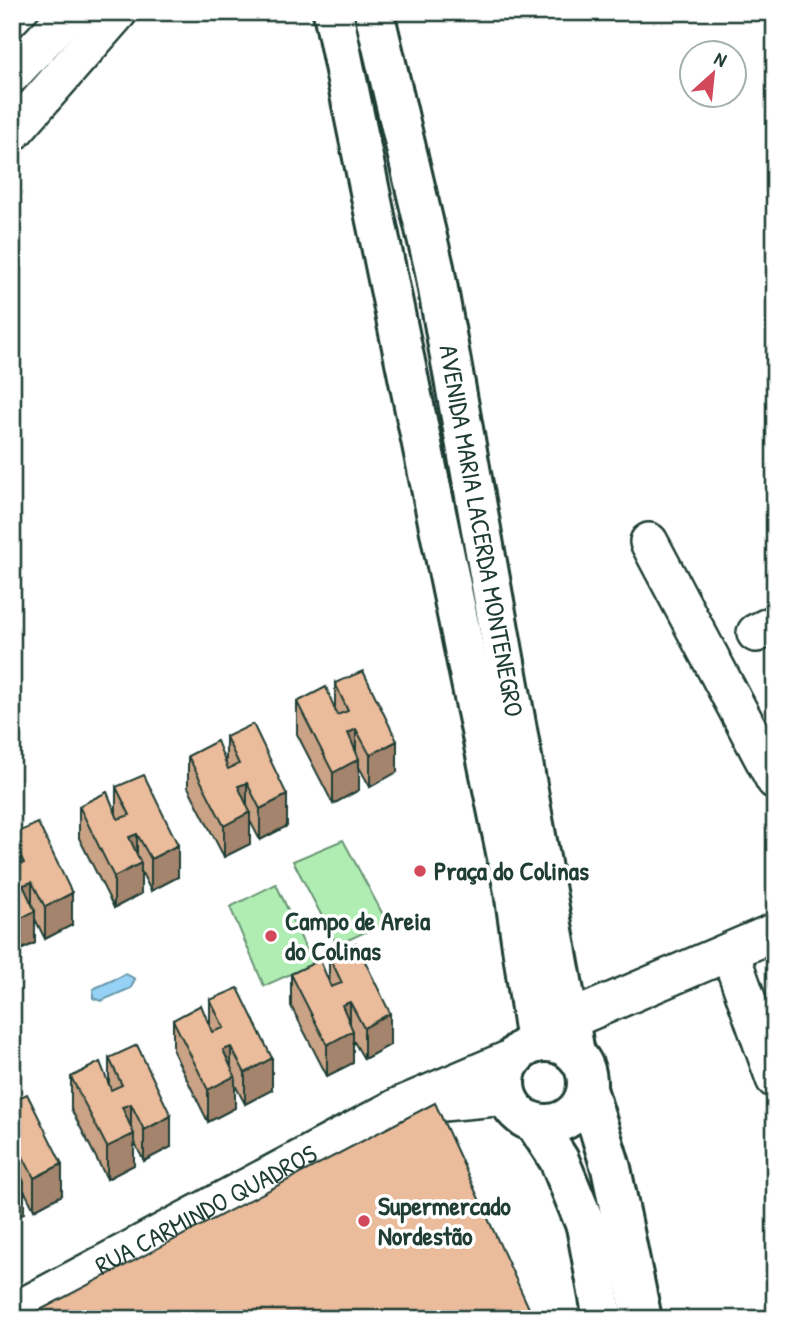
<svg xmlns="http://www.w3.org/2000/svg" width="787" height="1331" viewBox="0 0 787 1331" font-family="'Patrick Hand',sans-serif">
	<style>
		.green { fill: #b0edb3; stroke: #689574; stroke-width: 2 }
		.water { fill: #96d1f6; stroke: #6696a8; stroke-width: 2 }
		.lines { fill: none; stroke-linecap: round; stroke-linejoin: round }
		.minor-casing { stroke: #1f3d34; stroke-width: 42 }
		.major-casing { stroke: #1f3d34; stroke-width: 44 }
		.minor { stroke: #fff; stroke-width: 37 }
		.major { stroke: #fff; stroke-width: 38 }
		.wall { fill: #caa285; stroke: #1f3d34; stroke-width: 2 }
		.shaded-wall { fill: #a4846c; stroke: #1f3d34; stroke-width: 2 }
		.building { fill: #ebbc9b; stroke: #1f3d34; stroke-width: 2 }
		.poi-dot { fill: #d1495b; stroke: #fff; stroke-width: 2.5 }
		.labels { text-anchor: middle; stroke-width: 7; stroke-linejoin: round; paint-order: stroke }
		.street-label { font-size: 26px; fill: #1f3d34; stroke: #fff }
		.poi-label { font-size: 26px; font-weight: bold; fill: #1f3d34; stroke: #fff; text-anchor: start }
	</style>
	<rect width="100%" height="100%" fill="#fff"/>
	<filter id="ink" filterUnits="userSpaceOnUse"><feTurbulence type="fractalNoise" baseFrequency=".0143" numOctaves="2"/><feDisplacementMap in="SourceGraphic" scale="14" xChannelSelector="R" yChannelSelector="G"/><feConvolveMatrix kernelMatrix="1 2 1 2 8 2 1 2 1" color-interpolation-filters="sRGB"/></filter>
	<g filter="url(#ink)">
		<path class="green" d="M343 840 387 922 337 945 293 861Z
			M276 884 313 964 264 986 230 907Z"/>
		<path class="water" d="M126 974 135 979 131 988 101 1001 93 998V989Z"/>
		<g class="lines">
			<g class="minor-casing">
				<g id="minor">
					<path d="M12 74 70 12"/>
					<path d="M12 133 118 12"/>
					<path d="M649 542 775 780"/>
					<path d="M756 633 775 624"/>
					<path d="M730 953 775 1079"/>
					<path d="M569 1020 775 932"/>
					<path d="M432 1103 507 1096"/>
					<path id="s1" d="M12 1313 400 1106 513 1058"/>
				</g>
			</g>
			<g class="major-casing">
				<g id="major">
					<path d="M333 12 514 891 536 1043"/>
					<path id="s2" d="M374 12 434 267 575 1053"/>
					<circle cx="546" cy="1083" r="41"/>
					<path d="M587 1089 611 1168 642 1319"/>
					<path d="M535 1123 559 1160 586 1226 603 1319"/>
				</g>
			</g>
			<use href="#minor" class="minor"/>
			<use href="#major" class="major"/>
		</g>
		<path class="wall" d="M335 683 397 772 370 787 359 767V790L333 804 297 734V702L335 710Z
			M226 737 287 826 260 840 250 821V844L224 857 188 787V756L226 764Z
			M116 787 178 877 151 891 141 871V894L114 908 79 838V806L116 814Z
			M12 835 72 925 45 939 35 919V943L12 954Z
			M329 956 390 1045 364 1059 353 1040V1063L327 1076 291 1006V974L329 982Z
			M210 1000 272 1090 245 1104 235 1085V1108L208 1122 173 1051V1020L210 1027Z
			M109 1058 171 1147 144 1161 134 1142V1165L107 1179 71 1109V1077L109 1085Z
			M12 1101 62 1195 34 1210 24 1190V1213L12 1220Z"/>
		<path class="shaded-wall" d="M356 729V761L359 759V790L333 804V773L348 733Z
			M397 741V772L370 787V755Z
			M247 783V814L250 812V844L224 857V826L238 786Z
			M287 795V826L260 840V809Z
			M137 834V865L141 863V894L114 908V877L129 837Z
			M178 845V877L151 891V859Z
			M32 882V913L35 911V943L12 954V923L23 885Z
			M72 893V925L45 939V907Z
			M350 1002V1033L353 1031V1063L327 1076V1045L342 1005Z
			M390 1013V1045L364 1059V1028Z
			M231 1047V1078L235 1076V1108L208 1122V1090L223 1050Z
			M12 1056H14V1087L12 1088Z
			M272 1058V1090L245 1104V1073Z
			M131 1104V1136L134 1134V1165L107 1179V1147L122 1107Z
			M171 1116V1147L144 1161V1130Z
			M21 1153V1184L24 1182V1213L12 1220V1156Z
			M62 1164V1195L34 1210V1178Z"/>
		<path class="building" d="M363 671 397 741 370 755 356 729 348 733 359 759 333 773 297 702 326 687 337 715 348 711 335 683Z
			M253 724 287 795 260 809 247 783 238 786 250 812 224 826 188 756 217 741 228 769 239 764 226 737Z
			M144 775 178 845 151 859 137 834 129 837 141 863 114 877 79 806 107 792 118 819 130 815 116 787Z
			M38 823 72 893 45 907 32 882 23 885 35 911 12 923V866L13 867 24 863 12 839V835Z
			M356 943 390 1013 364 1028 350 1002 342 1005 353 1031 327 1045 291 974 320 960 331 987 342 983 329 956Z
			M238 988 272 1058 245 1073 231 1047 223 1050 235 1076 208 1090 173 1020 201 1005 212 1032 224 1028 210 1000Z
			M137 1045 171 1116 144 1130 131 1104 122 1107 134 1134 107 1147 71 1077 100 1062 111 1090 122 1085 109 1058Z
			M27 1094 62 1164 34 1178 21 1153 12 1156 24 1182 12 1188V1101Z
			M435 1103 534 1319H23Z"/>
	</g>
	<g class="poi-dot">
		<circle cx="420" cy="871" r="7"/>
		<circle cx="271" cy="936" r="7"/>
		<circle cx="364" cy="1221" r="7"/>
	</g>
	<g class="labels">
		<g class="street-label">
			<text dy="9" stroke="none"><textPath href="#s2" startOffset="530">AVENIDA MARIA LACERDA MONTENEGRO</textPath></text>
			<text dy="9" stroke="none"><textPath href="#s1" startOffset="220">RUA CARMINDO QUADROS</textPath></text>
		</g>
		<g class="poi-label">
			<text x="434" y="880">Praça do Colinas</text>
			<text x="285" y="930">Campo de Areia<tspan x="285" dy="30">do Colinas</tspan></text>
			<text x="378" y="1215">Supermercado<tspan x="378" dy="30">Nordestão</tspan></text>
		</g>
	</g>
	<rect width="787" height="1331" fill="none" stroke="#fff" stroke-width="42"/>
	<rect x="21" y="21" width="745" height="1289" fill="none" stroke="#1f3d34" stroke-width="2.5" filter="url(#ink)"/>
	<g transform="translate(713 74) rotate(27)"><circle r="33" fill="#ffffff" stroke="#a5b1ae" stroke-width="2"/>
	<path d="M0-5L12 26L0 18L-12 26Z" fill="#d1495b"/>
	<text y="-10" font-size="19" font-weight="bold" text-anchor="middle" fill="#1f3d34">N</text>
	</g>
</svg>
